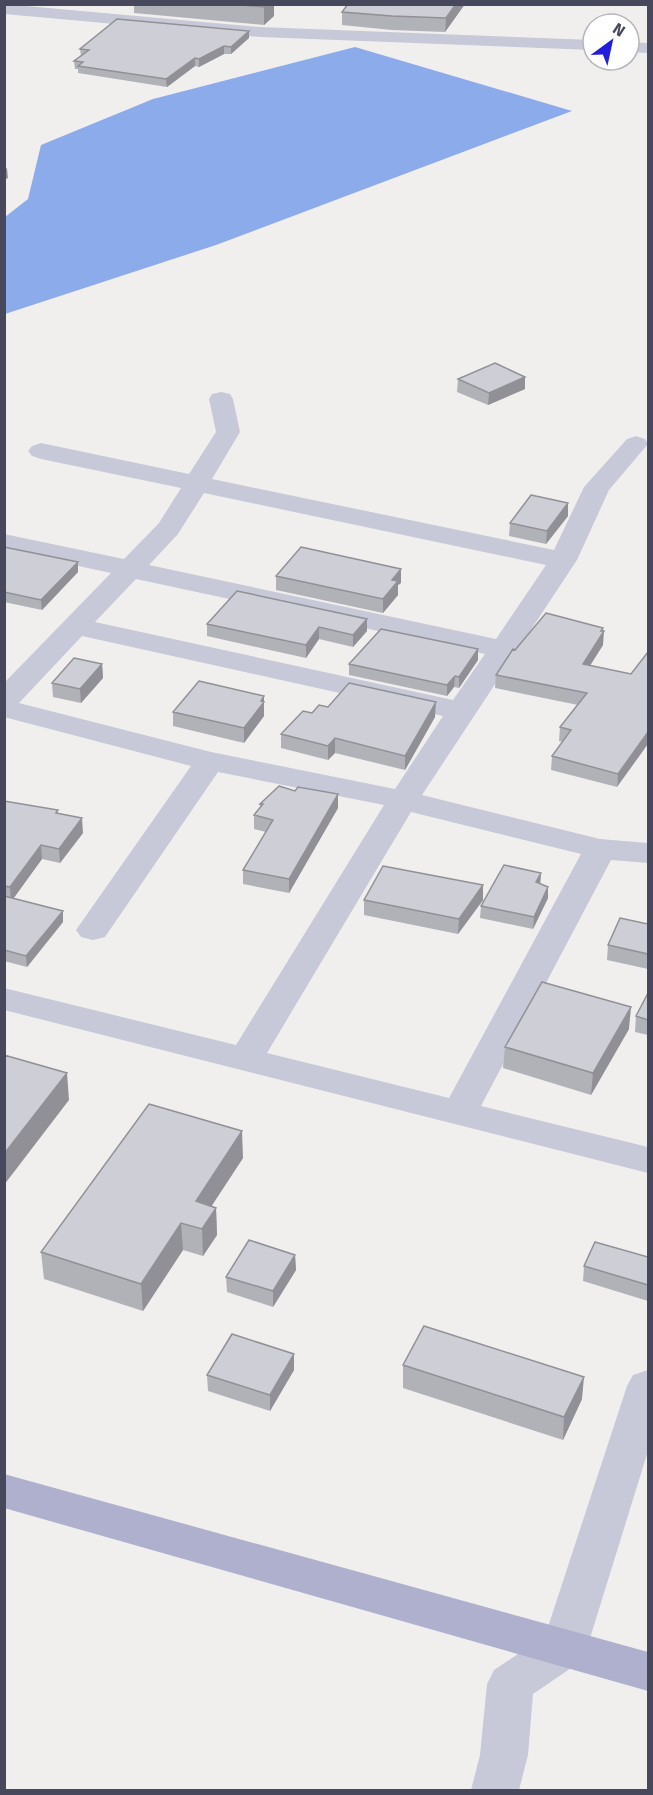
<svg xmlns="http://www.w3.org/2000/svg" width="653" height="1795" viewBox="0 0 653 1795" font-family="'Fira Sans',sans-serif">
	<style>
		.water { fill: #8babea }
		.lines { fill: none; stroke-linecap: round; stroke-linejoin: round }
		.minor { fill: #c8c9d8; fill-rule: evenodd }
		.major { fill: #aeb0cd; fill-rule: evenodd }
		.wall { fill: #b1b1b8 }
		.shaded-wall { fill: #909096 }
		.building { fill: #ceced6; stroke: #909096; stroke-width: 1.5 }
	</style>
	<rect width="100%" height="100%" fill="#f1efee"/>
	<path class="water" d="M355 47 572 111 216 245 5 314V217L28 199 41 145 153 99Z"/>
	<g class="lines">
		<path class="minor" d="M4 4 260 27 593 40V50L260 37 4 14Z
			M629 42 648 43V53L629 52Z
			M221 392 230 394 233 399 240 432 212 479 554 550 584 487 627 439 636 436 645 439 648 444 609 490 577 560 422 795 600 839 648 843V863L611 860 481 1106 648 1147V1173L4 1010V988L236 1045 384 805 218 772 105 937 93 940 81 937 76 930 191 766 4 717V683L111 573 4 550V534L124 559 159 523 181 488 41 459 32 456 28 451 32 446 41 443 189 474 216 432 209 399 212 394ZM204 493 546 565 496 639 149 565 178 534ZM136 579 485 654 453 700 95 622ZM82 636 443 716 395 789 211 752 19 703ZM411 812 581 854 449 1098 267 1053Z
			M648 1370V1451L587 1648 580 1662 533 1694 528 1755 519 1790H471L480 1755 487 1684 494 1670 545 1636 627 1386 633 1375Z"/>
		<path class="major" d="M4 1474 648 1652V1691L4 1508Z"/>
	</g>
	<path class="wall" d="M134 4H274V16L264 25 134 13Z
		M348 4H465L445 32 392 30 342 25V12Z
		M249 31V38L231 54H224L199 67 195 66 167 87 78 73V69H75L74 61 81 56 80 49Z
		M525 377V389L488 405 457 392 458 379Z
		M568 503V516L546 544 509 536 510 523Z
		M4 547 78 572 42 610 4 602Z
		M401 569V583L398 585V595L383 613 276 590V576Z
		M237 591 367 631 353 647 319 639 306 658 207 636V624Z
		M603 628V645L590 665 631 674 617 787 551 770 552 756 563 742 559 741 560 727 578 705 495 688 496 675 515 650Z
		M478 649V660L459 688 454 687 447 696 349 675V664Z
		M102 664 103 678 81 703 53 697 52 683Z
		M328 707 435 717 405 770 335 753 328 760 281 748V734L312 713Z
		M264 711V716L244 743 173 726V712L265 711Z
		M295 791 338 794V808L289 893 243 884V870L266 832 254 829V815L260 808V804Z
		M4 801 58 813 83 833 60 863 42 859 13 898 63 911V922L27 967 4 961Z
		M541 873 540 884 548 887V898L533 929 480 918 481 906Z
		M364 900H483L458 934 364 915Z
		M648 924V969L607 960 608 945Z
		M648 993V1035L635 1032 636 1016Z
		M629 1029 591 1095 503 1068 505 1047Z
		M243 1158 211 1207 216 1208 217 1235 203 1256 183 1250 143 1311 44 1279 41 1252Z
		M295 1255 296 1270 273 1307 227 1292 226 1277Z
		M648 1257V1301L583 1281 584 1266Z
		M294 1354V1370L270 1411 208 1391 207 1375Z
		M403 1365 582 1399 563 1440 403 1388Z"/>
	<path class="shaded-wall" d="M267 4H274V16L264 25V7Z
		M456 4H465L445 32 446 18Z
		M249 31V38L231 54V47Z
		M224 46V54L199 67V59Z
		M195 58V66L167 87 166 79Z
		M7 168 8 178 4 180V170Z
		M525 377V389L488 405 489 393Z
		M568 503V516L546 544 547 531Z
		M78 562V572L42 610 41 600Z
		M401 569V583L398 585V595L383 613V599L392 580Z
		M367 619V631L353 647V635Z
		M319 627V639L306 658V645Z
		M603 628V633L604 631 603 645 583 677V664Z
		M478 649V660L459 688V677Z
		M102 664 103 678 81 703 80 689Z
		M455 676 454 687 447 696V685Z
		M264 696V716L244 743V728Z
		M436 702 435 717 405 770V756Z
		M648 732V744L617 787 618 774Z
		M335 738V753L328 760V746Z
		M338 794V808L289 893V879Z
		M82 818 83 833 60 863 59 849Z
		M41 845 42 859 11 902 10 887Z
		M541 873 540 885 536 882Z
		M483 885V900L458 934 459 919Z
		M548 887V898L533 929 534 917Z
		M63 911V922L27 967 26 956Z
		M631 1007 629 1029 591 1095 593 1073Z
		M67 1073 69 1100 4 1185V1154Z
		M242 1131 243 1158 197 1228 196 1201Z
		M216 1208 217 1235 203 1256 202 1229Z
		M181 1223 183 1250 143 1311 141 1284Z
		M295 1255 296 1270 273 1307V1291Z
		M294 1354V1370L270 1411V1395Z
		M584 1377 582 1399 563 1440 564 1417Z"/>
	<path class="building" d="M230 4H267L264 7Z
		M348 4H456L446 18 392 16 342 12Z
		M117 19 249 31 231 47 224 46 199 59 195 58 166 79 78 66 83 62 74 61 89 50 80 49Z
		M495 363 525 377 489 393 458 379Z
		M531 495 568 503 547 531 510 523Z
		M4 547 78 562 41 600 4 592Z
		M301 547 401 569 392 580 398 581 383 599 276 576Z
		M237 591 367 619 353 635 319 627 306 645 207 624Z
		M546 613 603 628 601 631H604L583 664 631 674 648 652V732L618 774 552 756 571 730 560 727 587 693 496 675 513 649 515 650Z
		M381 629 478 649 459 677 455 676 447 685 349 664Z
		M74 658 102 664 80 689 52 683Z
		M199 681 264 696 261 701 264 702 244 728 173 712Z
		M349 683 436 702 405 756 335 738 328 746 281 734 303 711 312 713 319 705 328 707Z
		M279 786 295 791 298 787 338 794 289 879 243 870 273 820 254 815 263 804H260Z
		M4 801 58 810 56 813 82 818 59 849 41 845 10 887 4 886Z
		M504 865 541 873 536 882 548 887 534 917 481 906Z
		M383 866 483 885 459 919 364 900Z
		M4 896 63 911 26 956 4 950Z
		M620 918 648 924V954L608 945Z
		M542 982 631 1007 593 1073 505 1047Z
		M648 993V1020L636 1016Z
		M4 1055 67 1073 4 1154Z
		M149 1104 242 1131 196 1201 216 1208 202 1229 181 1223 141 1284 41 1252Z
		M249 1240 295 1255 273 1291 226 1277Z
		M595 1242 648 1257V1285L584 1266Z
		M424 1326 584 1377 564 1417 403 1365Z
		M232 1334 294 1354 270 1395 207 1375Z"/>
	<rect width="653" height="1795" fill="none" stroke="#47485b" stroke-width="12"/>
	<g transform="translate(611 42) rotate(33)"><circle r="28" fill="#ffffff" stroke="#b5b6bd" stroke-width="1.5"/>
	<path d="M0-4.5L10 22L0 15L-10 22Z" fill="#201ddc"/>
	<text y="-9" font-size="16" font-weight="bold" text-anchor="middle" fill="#47485b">N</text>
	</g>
</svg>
